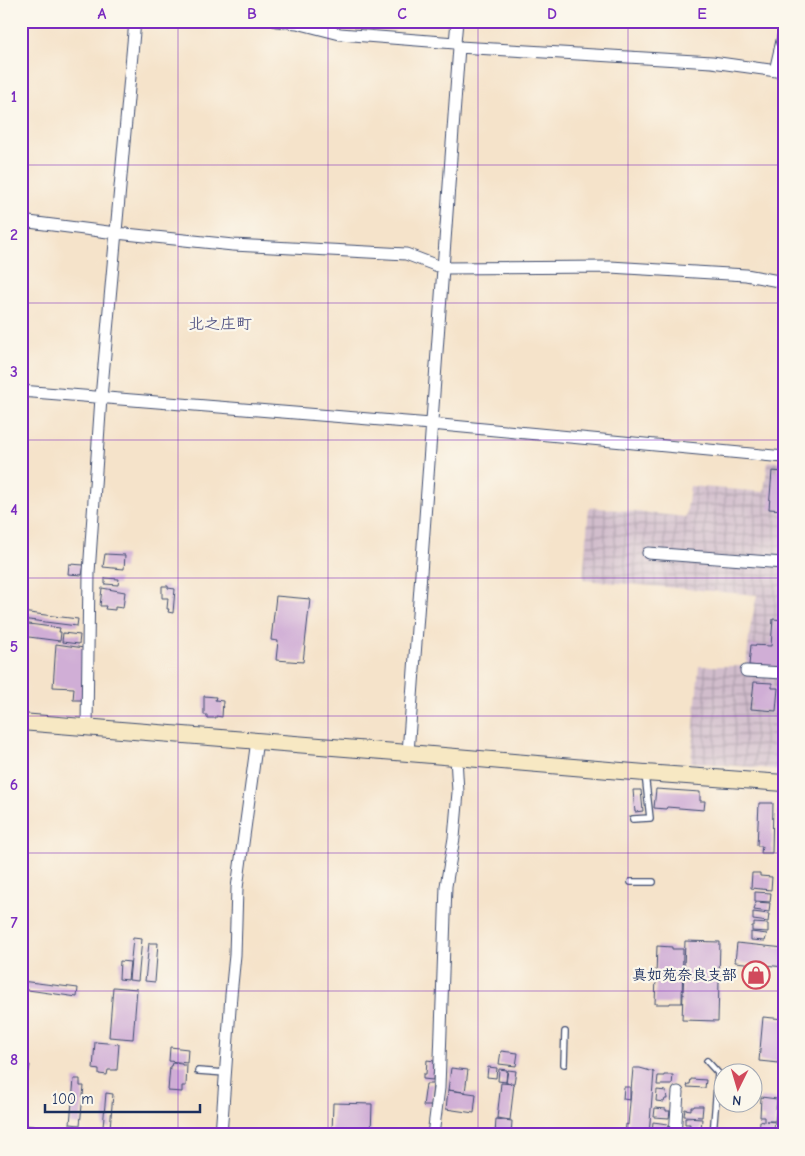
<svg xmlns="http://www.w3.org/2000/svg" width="805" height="1156" viewBox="0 0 805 1156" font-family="'Comic Neue','Klee One',sans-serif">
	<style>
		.industrial { fill: url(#industrial-grid) }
		.building { fill: #d0aed6 }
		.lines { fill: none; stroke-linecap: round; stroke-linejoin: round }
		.lane-casing { stroke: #3c4a6e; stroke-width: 8 }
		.street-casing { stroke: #3c4a6e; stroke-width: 13 }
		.secondary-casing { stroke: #3c4a6e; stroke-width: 18 }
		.lane { stroke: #fff; stroke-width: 5.5 }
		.street { stroke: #fff; stroke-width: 11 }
		.secondary { stroke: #f7e8c3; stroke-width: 16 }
		.grid { fill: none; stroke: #7b2cbf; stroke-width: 1; stroke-opacity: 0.55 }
		.labels { text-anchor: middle; stroke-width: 4.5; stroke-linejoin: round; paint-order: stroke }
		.poi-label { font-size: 15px; font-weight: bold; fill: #1b2f5e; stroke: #fbf7ec; text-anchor: end }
		.neighbourhood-label { font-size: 16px; font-weight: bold; fill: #5a5b88; stroke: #fbf7ec }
		.neatline { fill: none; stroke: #7b2cbf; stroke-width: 2 }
		.grid-label { font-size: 16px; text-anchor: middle; font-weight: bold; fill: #7b2cbf }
	</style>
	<defs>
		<pattern id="industrial-grid" width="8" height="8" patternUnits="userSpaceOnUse" patternTransform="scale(1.25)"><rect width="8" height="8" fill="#d1bdcc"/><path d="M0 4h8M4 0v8" fill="none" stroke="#a99aa9"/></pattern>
	</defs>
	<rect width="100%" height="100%" fill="#fbf7ec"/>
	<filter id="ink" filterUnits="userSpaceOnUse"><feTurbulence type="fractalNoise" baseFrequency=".02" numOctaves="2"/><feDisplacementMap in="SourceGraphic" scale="10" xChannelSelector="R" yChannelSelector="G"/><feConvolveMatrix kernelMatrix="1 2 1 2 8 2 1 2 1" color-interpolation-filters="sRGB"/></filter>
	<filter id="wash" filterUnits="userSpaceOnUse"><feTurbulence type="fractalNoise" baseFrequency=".0096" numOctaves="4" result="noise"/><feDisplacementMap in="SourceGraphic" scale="20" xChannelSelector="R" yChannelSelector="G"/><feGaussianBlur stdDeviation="1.12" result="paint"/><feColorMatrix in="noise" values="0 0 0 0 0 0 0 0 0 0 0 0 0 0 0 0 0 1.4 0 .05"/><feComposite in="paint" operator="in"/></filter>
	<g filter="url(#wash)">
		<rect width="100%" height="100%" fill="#f5e3ca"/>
		<path class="industrial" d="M768 461 784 463V770L691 762 699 666H746L750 629 757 595 583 580 589 507 686 517 690 486 764 492Z"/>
		<g id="blocks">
			<path class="building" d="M772 471 784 472V510L769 509Z
				M105 554 125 555 124 569 103 567Z
				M69 564 84 565 82 575 68 574Z
				M105 578 119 579 118 585 105 584Z
				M162 586H168V588L175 589 173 613 168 612 169 609H167L168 598H162Z
				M102 588 125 592 123 608 115 607V610L105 609 106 606H100Z
				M276 596 310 599 303 662 276 660 278 641 271 640Z
				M21 612 78 619 77 626 21 619Z
				M773 619 784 620V668L749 665 751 645 771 646Z
				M21 623 60 628 59 632H61L60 641 21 636Z
				M63 633 80 635 79 644 62 642Z
				M56 644 84 648 83 700H73L74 688 53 687Z
				M754 682 772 683V688H778L776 711 751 709Z
				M204 696 216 697 215 700 223 701 222 717 216 716V718H207V715H204Z
				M656 789 700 792V801H705L704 810 667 807 666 809 654 808Z
				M633 790H641L643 811 635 812Z
				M759 803H773L772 853H761L762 846H757Z
				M780 803 784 804V815L778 814Z
				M752 873H760V876L772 877 771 890 751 888Z
				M755 892 771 893 770 902 755 901Z
				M756 902 770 903 769 912 754 910Z
				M753 912 769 914 768 922 753 920Z
				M754 923 768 924V932L752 931V926H754Z
				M751 932 767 934 765 941 751 940Z
				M133 938 142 939 138 981 129 980Z
				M685 941 720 942 718 1021 682 1020Z
				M149 943H158L155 982 145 981Z
				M737 943 784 948V967L735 962Z
				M657 946 672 947V949H683L682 1003H670V1004H655Z
				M120 961 130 962 128 980 119 979Z
				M21 981 78 988 77 997 21 989Z
				M113 987 137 989 133 1039 109 1037Z
				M763 1017 784 1019 779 1063 759 1061Z
				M95 1042 119 1044 117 1070H108L107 1075 99 1074V1070L93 1069Z
				M170 1047 188 1049 187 1063 169 1061Z
				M501 1051 518 1053 516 1066 499 1064Z
				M427 1060 434 1061 433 1080 423 1079V1074H426Z
				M172 1063 182 1064V1065H187L186 1086H182V1092L168 1091 170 1066H171Z
				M21 1064 30 1065 29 1072 21 1071Z
				M488 1067 497 1068 496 1078 487 1077Z
				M451 1068 468 1070 465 1092 448 1090Z
				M633 1068H640L654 1072 649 1135H625L626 1124 628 1125Z
				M499 1069 507 1070 506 1082 498 1081Z
				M508 1070 516 1071 514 1083H506Z
				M664 1075H673L672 1085H657L658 1076H664Z
				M74 1079H80V1086H84L80 1125 70 1124Z
				M691 1079 706 1080 705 1088 687 1087 688 1084H690Z
				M501 1083 514 1084 510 1120 497 1118Z
				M426 1084H433L431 1106H423Z
				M624 1087H630V1100L623 1099Z
				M448 1090 476 1094 474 1113 446 1109Z
				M657 1090 666 1091 667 1099H665L664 1102 656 1101Z
				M782 1092H784V1112H780Z
				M106 1093 113 1094 110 1128 103 1127Z
				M761 1097 777 1099 775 1121H766L775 1122 773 1135H759L760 1121 764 1122V1117H760Z
				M333 1103 372 1104 371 1135 332 1133Z
				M694 1106H703L702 1117 684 1116 685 1109 691 1110V1107H694Z
				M655 1108 666 1109V1111H670L669 1118 654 1117Z
				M685 1118 702 1119 701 1130H689L690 1124H685Z
				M779 1118H784V1135H777Z
				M496 1119 512 1121 511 1135H495Z
				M653 1122 668 1124 667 1133 652 1132Z"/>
		</g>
	</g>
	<g filter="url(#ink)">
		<use href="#blocks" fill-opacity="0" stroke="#3c4a6e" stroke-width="1"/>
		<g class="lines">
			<g class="lane-casing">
				<path id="lane" d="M633 819 650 818 645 774
					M631 882H653
					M707 1061 718 1073 713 1135
					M564 1064 565 1032
					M198 1071 226 1073"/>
			</g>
			<g class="street-casing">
				<path id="street" d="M276 21 297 23 340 34 455 43 459 47 712 62 784 72
					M455 43 457 21
					M775 71 784 32
					M21 221 116 233 233 245 406 254 443 268 610 267 746 275 784 282
					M21 391 431 424 784 457
					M648 553 784 563
					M746 671 784 673
					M87 727 89 573 101 398 135 21
					M408 753 459 47
					M221 1135 231 995 235 955 237 888 257 740
					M433 1135 439 1088 446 886 454 838 458 792 456 757
					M675 1135 678 1092"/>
			</g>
			<g class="secondary-casing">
				<path id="secondary" d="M21 722 408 753 645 773 784 783
					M21 1133 35 1135"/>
			</g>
			<use href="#lane" class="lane"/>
			<use href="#street" class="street"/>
			<use href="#secondary" class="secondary"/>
		</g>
	</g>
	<path class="grid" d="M178 21V1135M328 21V1135M478 21V1135M628 21V1135M21 165H784M21 303H784M21 440H784M21 578H784M21 716H784M21 853H784M21 991H784"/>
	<defs>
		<g id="shop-ring" transform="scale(1.4375)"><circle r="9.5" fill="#fbf7ec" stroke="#d1495b" stroke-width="1.5"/><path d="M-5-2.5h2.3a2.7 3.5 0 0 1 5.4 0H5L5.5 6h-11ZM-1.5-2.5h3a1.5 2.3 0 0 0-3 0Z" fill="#d1495b"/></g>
	</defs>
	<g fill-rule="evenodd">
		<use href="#shop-ring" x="756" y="975"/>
	</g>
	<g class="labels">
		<g class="poi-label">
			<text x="737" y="980">真如苑奈良支部</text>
		</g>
		<g class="neighbourhood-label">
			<text x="220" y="329">北之庄町</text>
		</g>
	</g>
	<rect width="805" height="1156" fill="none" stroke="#fbf7ec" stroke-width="55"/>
	<g transform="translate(738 1088) rotate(185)"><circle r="24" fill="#fbf7ec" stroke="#a1a7b3"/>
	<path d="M0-4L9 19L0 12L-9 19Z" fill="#d1495b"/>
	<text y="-8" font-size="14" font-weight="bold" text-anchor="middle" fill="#1b2f5e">N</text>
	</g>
	<path d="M45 1104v8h155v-8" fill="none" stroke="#1b2f5e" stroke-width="2.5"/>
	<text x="52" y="1104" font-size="15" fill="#1b2f5e" stroke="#fbf7ec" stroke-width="4" paint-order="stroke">100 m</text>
	<rect x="28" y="28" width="750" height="1100" class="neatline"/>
	<g class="grid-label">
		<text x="102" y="19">A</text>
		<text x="252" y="19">B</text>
		<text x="402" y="19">C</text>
		<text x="552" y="19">D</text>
		<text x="702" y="19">E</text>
		<text x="14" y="102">1</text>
		<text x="14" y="240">2</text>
		<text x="14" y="377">3</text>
		<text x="14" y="515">4</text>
		<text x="14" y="652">5</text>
		<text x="14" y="790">6</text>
		<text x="14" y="928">7</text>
		<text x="14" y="1065">8</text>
	</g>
</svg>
